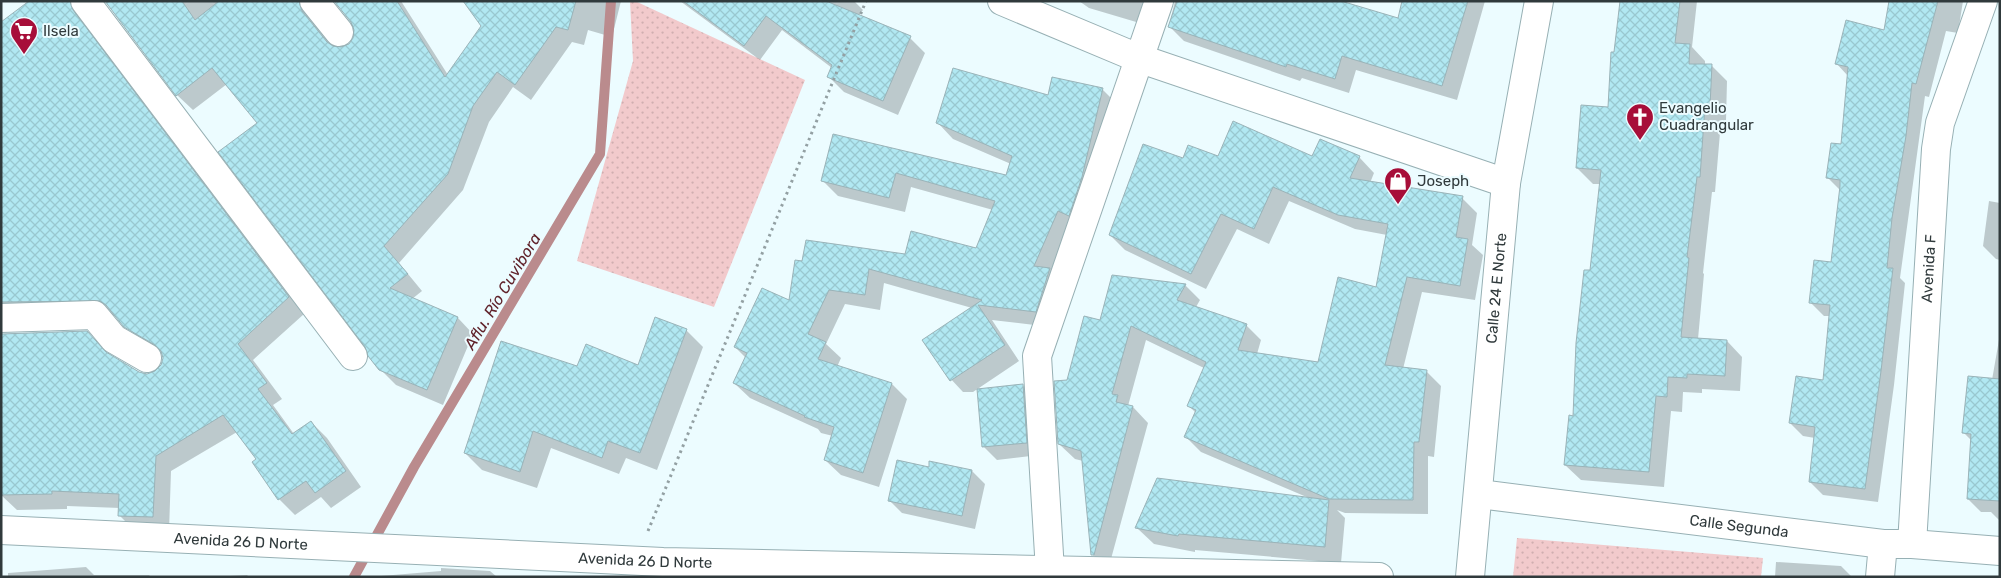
<svg xmlns="http://www.w3.org/2000/svg" width="2001" height="578" viewBox="0 0 2001 578" font-family="Rubik,sans-serif">
	<style>
		.grass { fill: url(#grass-dots) }
		.shadow { fill: #0003 }
		.lines { fill: none; stroke-linecap: round; stroke-linejoin: round }
		.stream { stroke: #ba8b8d; stroke-width: 10 }
		.building { fill: url(#building-cross-hatch); stroke: #9ab3b8 }
		.street-casing { stroke: #97b0b4; stroke-width: 30 }
		.secondary-casing { stroke: #97b0b4; stroke-width: 30 }
		.path { stroke: #93a0a3; stroke-width: 3; stroke-dasharray: 2.5 4; stroke-linecap: butt }
		.street { stroke: #fff; stroke-width: 28 }
		.secondary { stroke: #fff; stroke-width: 28 }
		.labels { text-anchor: middle; stroke-width: 4; stroke-linejoin: round; paint-order: stroke }
		.poi-label { font-size: 15px; fill: #303a3c; stroke: #ecfcff; text-anchor: start }
		.street-label { font-size: 15px; fill: #303a3c; stroke: #ecfcff }
		.water-label { font-size: 16px; font-style: italic; fill: #60232b; stroke: #ecfcff }
	</style>
	<defs>
		<pattern id="grass-dots" width="8" height="8" patternUnits="userSpaceOnUse" patternTransform="scale(1.25)"><rect width="8" height="8" fill="#f2cacc"/><path d="M2 2h.1M6 6h.1" fill="none" stroke="#d0aeb0" stroke-width="1.8" stroke-linecap="round"/></pattern>
		<pattern id="building-cross-hatch" width="8" height="8" patternUnits="userSpaceOnUse" patternTransform="scale(1.25)"><rect width="8" height="8" fill="#b1e8f2"/><path d="M0 0l8 8M0 8l8-8" fill="none" stroke="#99c8d0"/></pattern>
	</defs>
	<rect width="100%" height="100%" fill="#ecfcff"/>
	<path class="grass" d="M630 1H635L805 80 714 307 577 261 633 61Z
		M1517 538 1763 558 1761 577H1513Z"/>
	<path class="shadow" d="M31 1H98L304 314 253 360 282 399 273 405 294 434 311 422 327 438 361 487 331 508 321 497 295 515 279 499 258 460 237 432 171 471 169 532 135 531 119 515 120 508 67 506V509L17 510 1 495 109 356 139 373 147 375 155 373 162 366 164 357 163 355 141 342 117 316 17 318 2 327 1 333V23Z
		M103 1H327L314 21 317 28 333 48 341 49 349 45 355 39 356 30 352 22 336 2 332 1H401L448 75 483 26 464 1H621L612 37 588 30 584 45 572 42 531 100 513 87 489 122 463 190 399 263 422 291 412 299 458 318 473 334 443 405 396 385 380 369 259 123 227 84 193 110 177 95 107 2Z
		M680 1H854L863 10 858 16 910 38 925 53 898 115 844 92 828 76 832 68 782 30 760 60Z
		M1079 1H1169L1153 27 1089 8Z
		M1175 1H1341L1399 20 1403 1H1485L1457 100 1356 70 1349 93 1302 78 1300 81 1184 41 1169 26Z
		M1621 1H1697L1692 47 1705 61V65L1712 66 1727 81 1726 121H1721L1715 192H1712L1703 273 1704 274 1698 339 1727 341 1742 357 1740 391 1702 389V393L1683 392 1682 412 1671 411 1664 487 1581 480 1565 465 1574 417 1601 184H1593L1577 168 1610 108Z
		M1890 1H1963L1958 33 1946 31 1929 97 1925 96 1900 278 1905 283 1894 385 1878 502 1823 495 1810 482 1815 438 1803 436 1790 423 1824 381 1830 316H1824L1811 303 1832 264 1841 191 1827 177 1842 146 1848 76 1836 63 1885 31Z
		M1102 89 1118 105 1051 327 992 320 1019 361 973 392H963L948 376 972 308 884 283 880 310 845 304 826 344 841 358 837 367 892 384 907 399 879 487 841 475 825 460 833 436 821 433 818 429 750 398 734 383 746 358 735 347 790 302 796 261 976 250 993 210 911 187 905 212 838 196 823 181 834 135 1007 177 1011 164 953 139 938 123 1049 97Z
		M1218 157H1359L1374 173 1370 183 1462 198 1477 213 1472 245 1483 255 1475 300 1422 292 1403 369 1426 371 1441 386 1434 457 1428 456V514L1345 513 1337 510 1345 518 1341 563 1195 550V552L1154 544 1137 528 1309 498 1201 452 1186 437 1196 413 1189 406 1204 368 1146 340 1128 406 1133 407 1148 423 1108 570 1092 554 1083 461 1075 459 1059 444 1068 381 1101 321 1185 285 1200 300 1196 307 1246 325 1261 340 1257 354 1319 363 1377 288 1387 235 1355 229 1289 201 1269 244 1237 229 1206 289 1125 250 1110 235 1184 160Z
		M1989 201 2000 203V260L1996 259 1983 246Z
		M686 330 703 347 657 470 626 458 619 474 551 448 537 488 482 470 465 453 639 366Z
		M2000 334V521L1991 512H1981L1968 499 1972 441 1963 432 1992 380Z
		M1023 386 1036 399 1039 455 997 460 984 447Z
		M930 468 972 471 985 484 975 529 902 513 889 500Z
		M1776 562 1841 566 1852 577H1775Z
		M86 567 94 575H149L151 577H8V573Z
		M441 568 490 571 497 577H369L441 571Z
		M247 575 249 577H213Z"/>
	<g class="lines">
		<path class="stream" d="M354 577 414 467 600 154 611 1"/>
	</g>
	<path class="building" d="M29 1H70L73 10 289 297 238 344 267 383 258 389 292 434 311 421 346 471 315 493 306 481 278 500 252 462 256 459 223 415 156 456 153 517 118 516 119 494 52 491V494L1 495V334L87 331 106 352 139 372 147 374 155 371 161 365 163 358 161 351 155 345 124 327 106 305 100 301 1 302V22Z
		M105 1H182L195 20 219 1H299L302 11 327 42 333 46 341 47 349 44 353 38 354 30 351 22 334 1H397L445 77 481 26 463 1H576L568 30 556 27 515 85 497 72 473 106 448 174 384 246 408 274 390 288 458 317 427 390 379 370 368 356 365 347 218 152 257 123 212 68 176 96Z
		M683 1H826L911 36 883 101 827 77 832 65 766 16 744 46Z
		M1177 1H1341L1398 18 1402 1H1468L1442 86 1342 56 1335 79 1287 64 1286 67 1168 27Z
		M1620 1H1680L1675 43 1690 44 1689 64H1712L1710 106H1705L1700 177H1697L1687 257 1689 258 1681 337 1727 340 1725 376 1687 374V378L1668 377 1667 397 1656 396 1649 472 1564 465 1569 415 1573 416 1576 343 1584 270H1590L1601 170 1576 168 1581 105 1608 107 1611 52H1614Z
		M1889 1H1938L1916 84 1912 83 1906 136 1892 218 1887 268H1893L1881 371 1865 489 1809 482 1815 427 1789 423 1796 376 1823 380 1830 305 1809 303 1814 260 1831 262 1840 186V180L1826 178 1831 143 1841 144 1848 67 1835 64 1846 20 1884 30Z
		M953 68 1048 95 1052 77 1103 88 1082 177 1069 216 1058 211 1034 266 1050 268 1036 312 978 305 1005 345 950 381 922 340 982 300 869 269 865 295 829 290 808 334 826 342 818 359 892 383 863 473 824 460 834 427 804 417 805 416 733 383 747 353 734 347 762 288 789 300 795 260 802 261 806 240 905 254 911 231 976 248 995 201 896 173 889 198 821 181 833 134 1006 175 1012 156 936 123Z
		M1233 121 1312 156 1320 139 1360 156 1350 178 1463 196 1456 237 1468 239 1460 286 1407 277 1385 365 1427 370 1419 442H1414L1413 500 1329 499 1184 437 1196 410 1187 406 1206 362 1131 326 1112 394 1118 395 1116 402 1133 406 1094 555H1091L1081 451 1058 444 1054 381 1067 380 1084 316 1100 320 1112 275 1186 284 1177 300 1247 324 1238 350 1318 362 1338 277 1376 287 1388 224 1338 215 1273 187 1254 229 1221 214 1191 274 1109 235 1143 144 1183 158 1188 145 1218 156Z
		M655 317 687 329 640 453 608 441 602 458 533 431 520 472 464 453 501 341 577 366 586 344 638 365Z
		M1968 376 2000 379V501L1967 499 1971 434 1962 433Z
		M1023 384 1027 443 982 447 977 389Z
		M897 460 929 467V461L972 470 962 516 888 501Z
		M1157 478 1329 500 1325 547 1179 534 1178 536 1135 528Z"/>
	<g class="lines">
		<g class="street-casing">
			<g id="street">
				<path d="M85 1 353 356"/>
				<path d="M314 1 339 32"/>
				<path d="M1002 1 1138 58 1506 183"/>
				<path d="M1 318 94 315 114 339 147 358"/>
				<path id="s1" d="M1479 494 1883 544H1912L2000 551"/>
				<path id="s2" d="M1912 544 1936 149 1940 123 1983 1"/>
				<path d="M1053 577 1050 571 1037 356 1159 1"/>
				<path d="M1880 577 1883 544"/>
			</g>
		</g>
		<g class="secondary-casing">
			<g id="secondary">
				<path id="s3" d="M1 530 663 562 1379 577"/>
				<path id="s4" d="M1470 577 1506 183 1539 1"/>
			</g>
		</g>
		<path class="path" d="M648 531 866 1"/>
		<use href="#street" class="street"/>
		<use href="#secondary" class="secondary"/>
	</g>
	<defs>
		<g id="supermarket-pin" transform="scale(1.4375)"><path d="M0 17L-7.5 6A9.5 9.5 0 1 1 7.5 6Z" fill="#a70e39" stroke="#ecfcff"/><path d="M-6-5.5h2.5l.6 2H6L4.5 2H-2.5L-4.4-4H-6ZM-1.5 3.2a1.3 1.3 0 1 0 .1 0ZM3 3.2a1.3 1.3 0 1 0 .1 0Z" fill="#fff"/></g>
		<g id="church-pin" transform="scale(1.4375)"><path d="M0 17L-7.5 6A9.5 9.5 0 1 1 7.5 6Z" fill="#a70e39" stroke="#ecfcff"/><path d="M-1.2-6h2.4v3.5h3.3v2.4h-3.3V6h-2.4V-.1h-3.3v-2.4h3.3Z" fill="#fff"/></g>
		<g id="shop-pin" transform="scale(1.4375)"><path d="M0 17L-7.5 6A9.5 9.5 0 1 1 7.5 6Z" fill="#a70e39" stroke="#ecfcff"/><path d="M-5-2.5h2.3a2.7 3.5 0 0 1 5.4 0H5L5.5 6h-11ZM-1.5-2.5h3a1.5 2.3 0 0 0-3 0Z" fill="#fff"/></g>
	</defs>
	<g fill-rule="evenodd">
		<use href="#supermarket-pin" x="24" y="31"/>
		<use href="#church-pin" x="1640" y="117"/>
		<use href="#shop-pin" x="1398" y="181"/>
	</g>
	<g class="labels">
		<g class="poi-label">
			<text x="43" y="36">Ilsela</text>
			<text x="1659" y="113">Evangelio<tspan x="1659" dy="17">Cuadrangular</tspan></text>
			<text x="1417" y="186">Joseph</text>
		</g>
		<g class="street-label">
			<text dy="5" stroke="none"><textPath href="#s2" startOffset="276">Avenida F</textPath></text>
			<text dy="5" stroke="none"><textPath href="#s4" startOffset="290">Calle 24 E Norte</textPath></text>
			<text dy="5" stroke="none"><textPath href="#s1" startOffset="262">Calle Segunda</textPath></text>
			<text dy="5" stroke="none"><textPath href="#s3" startOffset="240">Avenida 26 D Norte</textPath></text>
			<text dy="5" stroke="none"><textPath href="#s3" startOffset="645">Avenida 26 D Norte</textPath></text>
		</g>
		<g class="water-label">
			<text transform="translate(502 291) rotate(-59)" y="6">Aflu. Río Cuvibora</text>
		</g>
	</g>
	<rect width="2001" height="578" fill="none" stroke="#303a3c" stroke-width="5"/>
</svg>
